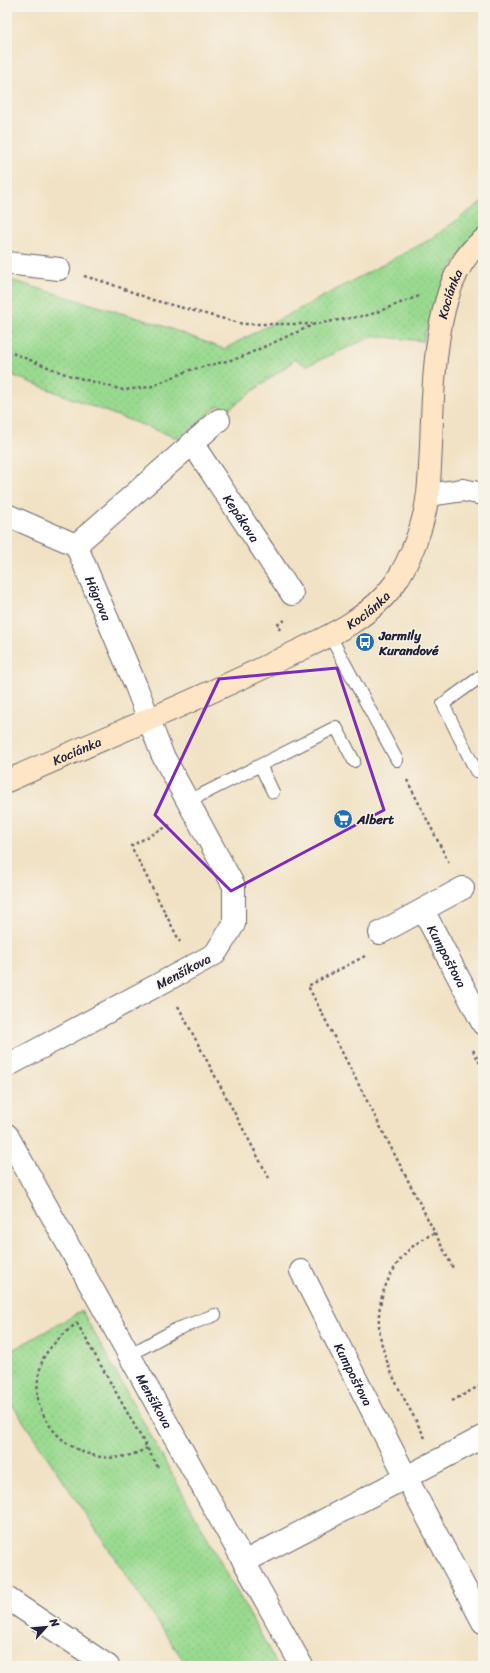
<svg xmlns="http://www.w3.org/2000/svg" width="490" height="1673" viewBox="0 0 490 1673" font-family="Sriracha,sans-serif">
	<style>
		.grass { fill: url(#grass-dots); stroke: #5e7e66 }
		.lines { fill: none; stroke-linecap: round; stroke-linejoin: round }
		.lane-casing { stroke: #6a656b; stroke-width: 14 }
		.street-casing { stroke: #6a656b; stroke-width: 24 }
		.secondary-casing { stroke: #6a656b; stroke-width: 24 }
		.path { stroke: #6a656b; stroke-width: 2.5; stroke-dasharray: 3 3; stroke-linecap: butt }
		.lane { stroke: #fff; stroke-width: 12 }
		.street { stroke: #fff; stroke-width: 22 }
		.secondary { stroke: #fde5c5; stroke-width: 22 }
		.marked { fill: none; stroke: #7b2cbf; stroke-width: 3; stroke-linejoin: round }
		.labels { text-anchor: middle; stroke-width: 3; stroke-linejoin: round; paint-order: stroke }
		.street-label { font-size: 13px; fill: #22223b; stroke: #f7f3e8 }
		.poi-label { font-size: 13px; font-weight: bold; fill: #22223b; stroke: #f7f3e8; text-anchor: start }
	</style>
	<defs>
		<pattern id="grass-dots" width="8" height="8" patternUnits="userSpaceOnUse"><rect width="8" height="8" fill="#9ada90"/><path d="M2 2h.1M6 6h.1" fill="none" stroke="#84bb7d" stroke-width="1.8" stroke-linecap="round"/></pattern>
	</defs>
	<rect width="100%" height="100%" fill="#f7f3e8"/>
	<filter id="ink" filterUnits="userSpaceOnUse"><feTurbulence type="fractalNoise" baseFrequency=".025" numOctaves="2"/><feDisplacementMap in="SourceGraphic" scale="8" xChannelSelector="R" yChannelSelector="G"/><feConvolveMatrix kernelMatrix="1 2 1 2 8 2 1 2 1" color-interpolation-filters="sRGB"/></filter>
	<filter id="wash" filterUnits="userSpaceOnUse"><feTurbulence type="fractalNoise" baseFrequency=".012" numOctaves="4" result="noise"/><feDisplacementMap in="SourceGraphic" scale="16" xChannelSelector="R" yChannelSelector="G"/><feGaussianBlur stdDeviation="0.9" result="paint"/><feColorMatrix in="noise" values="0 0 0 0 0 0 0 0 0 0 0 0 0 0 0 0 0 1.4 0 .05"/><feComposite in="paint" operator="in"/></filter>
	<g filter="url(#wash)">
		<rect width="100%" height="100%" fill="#f1e2c5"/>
		<path class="grass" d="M483 201V227C449 260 435 296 423 341L374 336 306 366 296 359 225 412 219 405 180 439 91 406 7 373V279L158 324 224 349 431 239Z
			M82 1311 278 1666H187L7 1397V1353Z"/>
	</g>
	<g filter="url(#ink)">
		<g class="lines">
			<g class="lane-casing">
				<path id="lane" d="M330 636 397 760
					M260 765 273 792
					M476 771 443 704 483 675
					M187 802 336 727 354 761
					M129 1355 177 1329 215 1315"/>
			</g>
			<g class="street-casing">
				<g id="street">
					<path d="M7 263 59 269"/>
					<path id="s1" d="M192 443 292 594"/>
					<path d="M428 495 463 490 483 494"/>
					<path id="s2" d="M7 515 76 545 136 686 162 754 234 886V924L215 954 7 1066"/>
					<path d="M76 545 219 420"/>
					<path id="s3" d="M423 910 483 1024"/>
					<path d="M380 933 463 888"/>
					<path id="s4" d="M7 1135 302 1666"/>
					<path id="s5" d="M301 1271 406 1477 483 1622"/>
					<path d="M244 1562 483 1437"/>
					<path d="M7 1598 108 1666"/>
				</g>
			</g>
			<g class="secondary-casing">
				<g id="secondary">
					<path id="s6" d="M7 781C97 741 187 705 275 662 317 641 367 623 395 583 411 559 425 522 428 493 436 426 423 284 483 240"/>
				</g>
			</g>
			<path class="path" d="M84 276 108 283 153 300 243 324H312
				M7 351 68 375 123 390 150 387 190 370 239 358 315 324 369 315 419 296
				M280 630 277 625 285 620
				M407 780 450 865
				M170 825 131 846 180 942
				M365 956 308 986 454 1270
				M178 1006 269 1178
				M473 1050 483 1069
				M78 1322C68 1330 48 1347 43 1359 38 1373 35 1393 40 1407 56 1451 107 1471 147 1448
				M77 1323 159 1469
				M452 1401 483 1384
				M425 1438C398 1384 357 1331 393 1271 403 1253 416 1241 435 1233"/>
			<use href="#lane" class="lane"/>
			<use href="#street" class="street"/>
			<use href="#secondary" class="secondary"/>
		</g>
	</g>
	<path class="marked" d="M337 668 384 810 231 891 155 815 219 679Z"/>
	<defs>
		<g id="bus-disc" transform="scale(1)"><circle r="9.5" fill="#1f6fb2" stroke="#f7f3e8"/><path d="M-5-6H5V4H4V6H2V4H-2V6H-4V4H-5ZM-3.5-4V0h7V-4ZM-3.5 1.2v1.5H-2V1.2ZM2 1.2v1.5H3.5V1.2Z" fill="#fff"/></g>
		<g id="supermarket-disc" transform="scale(1)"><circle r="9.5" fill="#1f6fb2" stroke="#f7f3e8"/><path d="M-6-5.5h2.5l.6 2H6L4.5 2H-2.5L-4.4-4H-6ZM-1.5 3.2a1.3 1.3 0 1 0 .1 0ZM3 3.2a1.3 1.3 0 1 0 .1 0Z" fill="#fff"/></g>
	</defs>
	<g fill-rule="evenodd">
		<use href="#bus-disc" x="365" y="642"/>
		<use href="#supermarket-disc" x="343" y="819"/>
	</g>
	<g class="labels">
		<g class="street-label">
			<text dy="5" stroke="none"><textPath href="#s6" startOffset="736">Kociánka</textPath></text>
			<text dy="5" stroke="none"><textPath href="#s1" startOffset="90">Kepákova</textPath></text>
			<text dy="5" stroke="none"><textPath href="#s2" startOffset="133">Högrova</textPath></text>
			<text dy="5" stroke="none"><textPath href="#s6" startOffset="400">Kociánka</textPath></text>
			<text dy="5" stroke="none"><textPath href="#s6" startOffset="76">Kociánka</textPath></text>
			<text dy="5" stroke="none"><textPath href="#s3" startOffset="52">Kumpoštova</textPath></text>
			<text transform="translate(183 971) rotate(-28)" y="5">Menšíkova</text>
			<text dy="5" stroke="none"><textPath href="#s5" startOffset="116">Kumpoštova</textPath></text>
			<text dy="5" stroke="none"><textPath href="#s4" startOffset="304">Menšíkova</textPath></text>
		</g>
		<g class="poi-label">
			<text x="379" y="640">Jarmily<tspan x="379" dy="15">Kurandové</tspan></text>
			<text x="357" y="824">Albert</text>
		</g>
	</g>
	<rect width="490" height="1673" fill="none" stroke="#f7f3e8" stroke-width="24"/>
	<g transform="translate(46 1627) rotate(63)" stroke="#f7f3e8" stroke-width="3" paint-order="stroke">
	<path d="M0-3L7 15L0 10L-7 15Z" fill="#22223b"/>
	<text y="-6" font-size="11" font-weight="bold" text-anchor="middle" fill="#22223b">N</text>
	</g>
</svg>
